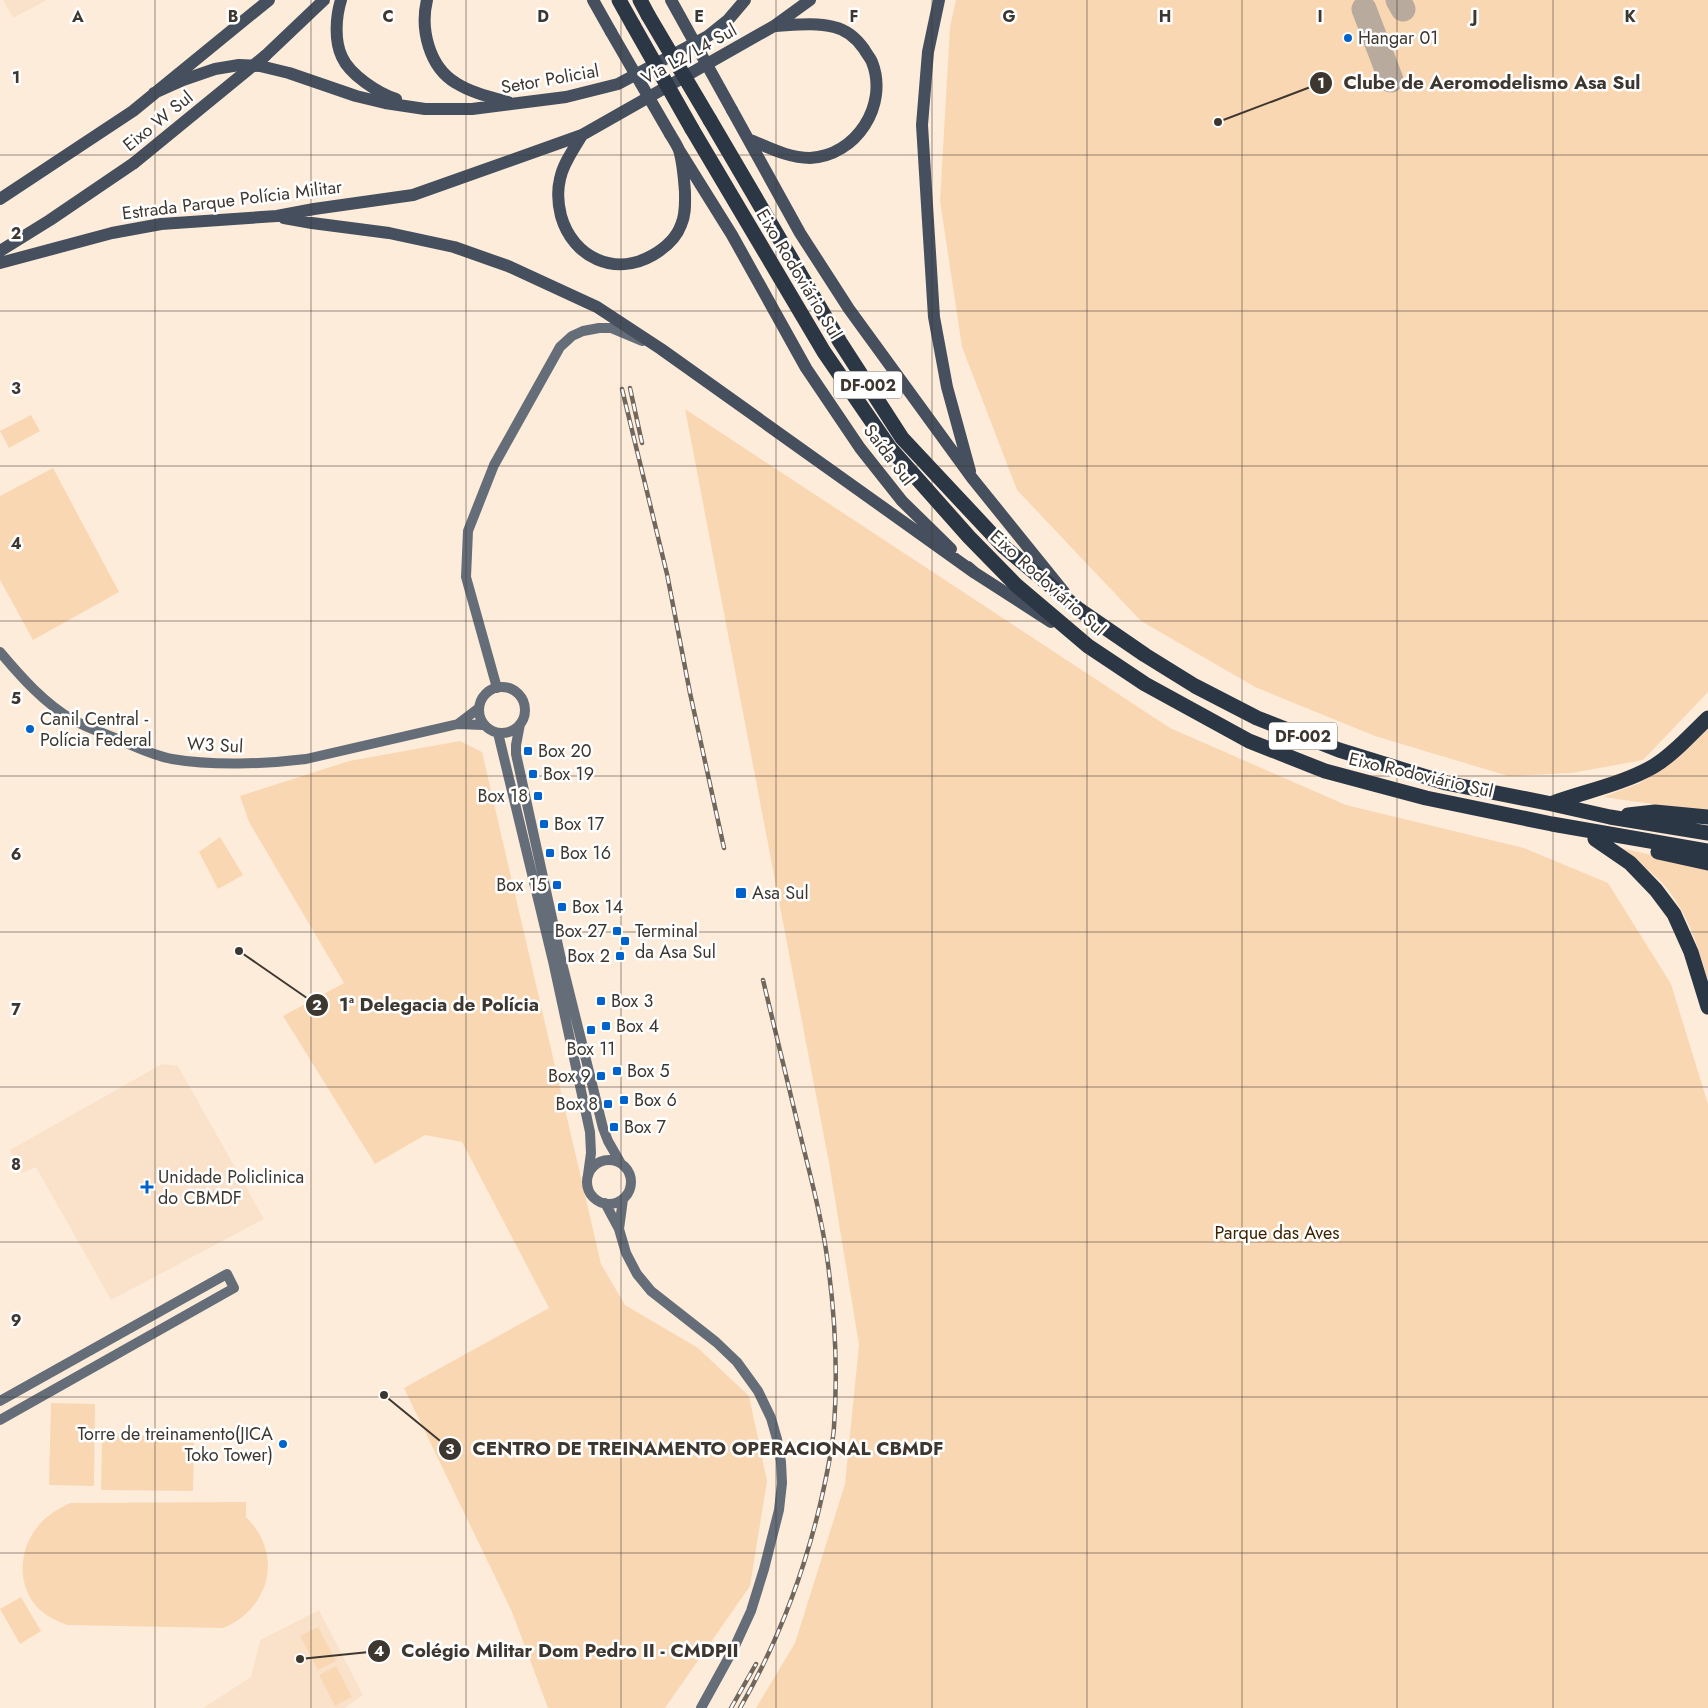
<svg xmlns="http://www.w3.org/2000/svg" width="1708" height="1708" viewBox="0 0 1708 1708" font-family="Jost,sans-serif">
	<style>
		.built { fill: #fae2ca }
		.green { fill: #fad7b3 }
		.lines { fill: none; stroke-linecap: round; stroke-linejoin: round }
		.taxiway { stroke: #b8aa9c; stroke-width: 25 }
		.secondary { stroke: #646d78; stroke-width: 10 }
		.primary { stroke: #454f5d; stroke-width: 12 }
		.highway { stroke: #2c3746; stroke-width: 15 }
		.rail-casing { stroke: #71675d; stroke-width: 4.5 }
		.rail { stroke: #fff; stroke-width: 2.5; stroke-dasharray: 8; stroke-linecap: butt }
		.primary-bridge { stroke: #454f5d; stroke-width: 12 }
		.highway-bridge { stroke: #2c3746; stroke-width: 15 }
		.grid { fill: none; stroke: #3e3730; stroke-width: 1; stroke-opacity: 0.55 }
		.poi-dot { fill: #0063cb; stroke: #fff; stroke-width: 2 }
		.labels { text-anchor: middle; stroke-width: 5; stroke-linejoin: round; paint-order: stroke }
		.shield { fill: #fff; stroke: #78736e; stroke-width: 1 }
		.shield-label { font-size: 16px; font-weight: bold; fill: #3e3730 }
		.poi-label { font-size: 18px; fill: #3e3730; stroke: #fff; text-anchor: start }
		.street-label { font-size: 18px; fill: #3e3730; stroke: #fff }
		.park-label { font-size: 18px; fill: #3f2300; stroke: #fff }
		.grid-label { font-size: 16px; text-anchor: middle; font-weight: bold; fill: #3e3730; stroke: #fff; stroke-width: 5; stroke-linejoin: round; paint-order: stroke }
		.leader { fill: none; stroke: #3e3730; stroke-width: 2 }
		.callout-dot { fill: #3e3730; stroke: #fff; stroke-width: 2 }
		.mark-label { font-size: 15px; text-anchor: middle; font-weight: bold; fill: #fff }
		.callout-label { font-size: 19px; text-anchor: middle; font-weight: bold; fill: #3e3730; stroke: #fff; stroke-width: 5; stroke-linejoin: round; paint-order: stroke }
	</style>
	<rect width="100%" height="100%" fill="#feecda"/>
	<path class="built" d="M3 0H47L13 18Z
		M162 1064 178 1066 264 1219 111 1300 36 1167 22 1173 10 1150Z
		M319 1610 363 1695 345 1708H203L251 1677 260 1640Z"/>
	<path class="green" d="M956 0H1708V692L1643 760 1572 773 1508 776 1375 736 1255 687 1141 621 1017 490 962 347 940 201 950 27Z
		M685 409 1170 728 1346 805 1524 848 1608 883 1671 984 1708 1104V1708H756L795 1643 845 1484 859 1345 829 1163Z
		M31 415 40 431 9 448 0 431Z
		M53 468 119 592 33 640 0 580V496Z
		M1708 728V812L1603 797 1640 783 1675 759Z
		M460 741 482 752 601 1264 625 1305 698 1348 749 1396 767 1481 750 1586 665 1708H548L512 1612 404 1388 549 1308 462 1142 425 1135 375 1164 283 1016 344 983 249 822 240 796 349 761Z
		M220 837 243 875 218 889 199 852Z
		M1617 847 1708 868V980C1698 946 1688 914 1665 886 1655 874 1631 857 1617 847Z
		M51 1403 95 1404 94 1486 49 1485Z
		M102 1435 194 1436 193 1491 101 1490Z
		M246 1502V1517C284 1554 270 1609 223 1628L67 1625C57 1621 48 1617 40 1610 13 1584 19 1540 47 1517 54 1511 62 1507 70 1503Z
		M21 1597 41 1631 20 1644 0 1609Z
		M318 1627 336 1661 318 1670 300 1636Z
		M336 1666 352 1697 335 1706 319 1675Z"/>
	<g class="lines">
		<path class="taxiway" d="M1398 0 1403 9
			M1364 9 1391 80"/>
		<path class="secondary" d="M0 652C21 677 44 703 73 720 88 728 106 734 122 741 138 748 155 756 172 759 213 766 265 764 306 759L458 724 483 725
			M479 710a23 23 0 1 1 46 0a23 23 0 1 1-46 0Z
			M497 688 466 577 468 531 494 465 560 347 572 336 583 331 599 328H611L642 341
			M458 724 479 708
			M520 724 516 745V754L561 959 603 1128 608 1141 620 1162
			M498 733 553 961 590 1132 591 1153 588 1175
			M587 1182a22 22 0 1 1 44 0a22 22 0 1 1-44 0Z
			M605 1203 619 1229 626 1253 637 1274 651 1291 716 1342 737 1362 758 1391 771 1418 777 1439 781 1462 782 1483 779 1510 764 1569 751 1611 734 1648 701 1708
			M619 1229 623 1199
			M0 1401 227 1274 234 1288 0 1420"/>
		<path class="primary" d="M341 0C336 16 334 41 342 57 350 75 378 93 396 99
			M427 0C420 29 429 67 456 83 472 93 490 97 508 102
			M593 0 611 32
			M939 0 928 52 922 125 934 317 947 387 970 471
			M265 56 324 0
			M154 93 183 80 215 69 239 65 260 66 289 73 356 96 385 103 425 109H472L566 97 618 84 708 36 728 20 745 0
			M732 110 800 233 849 309 972 478 1064 592
			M582 135C574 149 563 163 560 179 557 191 558 204 561 216 573 258 615 277 653 255 665 248 676 239 681 225 686 214 685 203 685 192 684 179 683 163 679 150 677 145 673 139 670 134
			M748 139C768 147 788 158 810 158 856 156 889 105 872 62 870 57 866 53 864 49 857 39 847 30 834 27 815 22 794 25 774 26
			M679 150 732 235 806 368 860 448 902 501 951 549
			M0 199 133 111 269 0
			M284 218 312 223 389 233 454 247 508 266 597 307 661 349 975 573
			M0 251 50 220 134 163
			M0 263 112 233 161 224 277 216 314 209 413 195 582 135 774 26 810 0
			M968 567 975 573 1051 622"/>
		<path class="highway" d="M619 0 633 25
			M640 0 648 15
			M710 120 840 342 902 438 1003 546 1078 609 1145 655 1195 686 1257 718 1339 750 1446 783 1552 804 1610 817 1708 833
			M692 129 824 352 890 448 969 537 1016 585 1088 646 1145 684 1249 741 1325 771 1426 798 1552 824 1708 851
			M1553 803C1586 791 1623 784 1654 766 1674 754 1691 734 1708 718
			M1628 815 1655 812 1708 817
			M1595 839 1630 863 1656 890 1674 914 1691 952 1708 1007
			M1658 852 1708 863"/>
		<g class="rail-casing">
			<path id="rail" d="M630 388 642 443
				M622 389 667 574 690 693 724 848
				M731 1708 756 1664
				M740 1708C777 1644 803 1576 820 1505 826 1479 832 1453 834 1427 838 1370 835 1313 827 1257 822 1219 812 1182 803 1146 790 1091 776 1035 763 980"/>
		</g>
		<use href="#rail" class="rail"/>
		<path class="primary-bridge" d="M671 0 732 110
			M611 32 670 134
			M134 163 265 56"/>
		<path class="highway-bridge" d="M648 15 710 120
			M633 25 692 129"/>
	</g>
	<path class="grid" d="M155 0V1708M311 0V1708M466 0V1708M621 0V1708M776 0V1708M932 0V1708M1087 0V1708M1242 0V1708M1397 0V1708M1553 0V1708M0 155H1708M0 311H1708M0 466H1708M0 621H1708M0 776H1708M0 932H1708M0 1087H1708M0 1242H1708M0 1397H1708M0 1553H1708"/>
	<g class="poi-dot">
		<circle cx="1348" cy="38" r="5"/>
		<circle cx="30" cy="729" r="5"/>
		<rect x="523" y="746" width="10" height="10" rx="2.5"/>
		<rect x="528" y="769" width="10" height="10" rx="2.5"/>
		<rect x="533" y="791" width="10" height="10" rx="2.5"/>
		<rect x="539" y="819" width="10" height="10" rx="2.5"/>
		<rect x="545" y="848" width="10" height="10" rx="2.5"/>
		<rect x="552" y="880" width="10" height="10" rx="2.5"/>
		<rect x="735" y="887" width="12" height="12" rx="2.5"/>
		<rect x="557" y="902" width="10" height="10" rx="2.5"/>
		<rect x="612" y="926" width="10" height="10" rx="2.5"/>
		<rect x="620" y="936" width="10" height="10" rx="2.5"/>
		<rect x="615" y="951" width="10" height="10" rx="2.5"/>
		<rect x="596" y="996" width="10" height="10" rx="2.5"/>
		<rect x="601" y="1021" width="10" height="10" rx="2.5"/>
		<rect x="586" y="1025" width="10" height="10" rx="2.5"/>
		<rect x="612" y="1066" width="10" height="10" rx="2.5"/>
		<rect x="596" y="1071" width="10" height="10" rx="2.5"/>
		<rect x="619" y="1095" width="10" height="10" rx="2.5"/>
		<rect x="603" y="1099" width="10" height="10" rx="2.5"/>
		<rect x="609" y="1122" width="10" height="10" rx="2.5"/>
		<path d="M144.5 1179.5h5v5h5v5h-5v5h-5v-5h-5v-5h5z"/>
		<circle cx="283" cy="1444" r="5"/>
	</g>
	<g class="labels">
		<g class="shield">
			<rect x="834" y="371.5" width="68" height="27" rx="4"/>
			<rect x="1269" y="722.5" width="68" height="27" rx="4"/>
		</g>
		<g class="shield-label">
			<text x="868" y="391">DF-002</text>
			<text x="1303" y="742">DF-002</text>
		</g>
		<g class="poi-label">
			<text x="1358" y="44">Hangar 01</text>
			<text x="40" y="725">Canil Central -<tspan x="40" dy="21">Polícia Federal</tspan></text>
			<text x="538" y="757">Box 20</text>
			<text x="543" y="780">Box 19</text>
			<text x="528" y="802" text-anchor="end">Box 18</text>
			<text x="554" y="830">Box 17</text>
			<text x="560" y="859">Box 16</text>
			<text x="547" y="891" text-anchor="end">Box 15</text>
			<text x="752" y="899">Asa Sul</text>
			<text x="572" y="913">Box 14</text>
			<text x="607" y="937" text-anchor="end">Box 27</text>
			<text x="635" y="937">Terminal<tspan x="635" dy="21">da Asa Sul</tspan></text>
			<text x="610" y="962" text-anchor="end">Box 2</text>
			<text x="611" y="1007">Box 3</text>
			<text x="616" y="1032">Box 4</text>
			<text x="591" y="1055" text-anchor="middle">Box 11</text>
			<text x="627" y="1077">Box 5</text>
			<text x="591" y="1082" text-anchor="end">Box 9</text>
			<text x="634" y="1106">Box 6</text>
			<text x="598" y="1110" text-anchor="end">Box 8</text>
			<text x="624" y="1133">Box 7</text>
			<text x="158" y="1183">Unidade Policlinica<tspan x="158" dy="21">do CBMDF</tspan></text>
			<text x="273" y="1440" text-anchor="end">Torre de treinamento(JICA<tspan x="273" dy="21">Toko Tower)</tspan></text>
		</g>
		<g class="street-label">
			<text transform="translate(689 54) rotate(-29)" y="6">Via L2/L4 Sul</text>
			<text transform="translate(550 79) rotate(-10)" y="6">Setor Policial</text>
			<text transform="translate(158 121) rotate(-39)" y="6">Eixo W Sul</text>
			<text transform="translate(232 200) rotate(-7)" y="6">Estrada Parque Polícia Militar</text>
			<text transform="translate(799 274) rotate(59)" y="6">Eixo Rodoviário Sul</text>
			<text transform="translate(889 455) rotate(53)" y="6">Saída Sul</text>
			<text transform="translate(1048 583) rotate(42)" y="6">Eixo Rodoviário Sul</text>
			<text transform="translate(215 745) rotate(3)" y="6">W3 Sul</text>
			<text transform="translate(1421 775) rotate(13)" y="6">Eixo Rodoviário Sul</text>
		</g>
		<g class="park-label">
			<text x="1277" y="1239">Parque das Aves</text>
		</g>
	</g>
	<g class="grid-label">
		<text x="78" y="22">A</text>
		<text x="233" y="22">B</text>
		<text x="388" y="22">C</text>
		<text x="543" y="22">D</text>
		<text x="699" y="22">E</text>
		<text x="854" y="22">F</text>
		<text x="1009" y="22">G</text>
		<text x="1165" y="22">H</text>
		<text x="1320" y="22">I</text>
		<text x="1475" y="22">J</text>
		<text x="1630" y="22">K</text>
		<text x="16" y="83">1</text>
		<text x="16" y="239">2</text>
		<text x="16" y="394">3</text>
		<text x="16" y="549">4</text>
		<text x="16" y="704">5</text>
		<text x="16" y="860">6</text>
		<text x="16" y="1015">7</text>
		<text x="16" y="1170">8</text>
		<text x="16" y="1326">9</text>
	</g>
	<path class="leader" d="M1218 122L1321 83M239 951L317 1005M384 1395L450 1449M300 1659L379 1651"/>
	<g class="callout-dot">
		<circle cx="1218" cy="122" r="5"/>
		<circle cx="239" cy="951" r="5"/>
		<circle cx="384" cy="1395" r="5"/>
		<circle cx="300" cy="1659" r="5"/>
		<circle cx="1321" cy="83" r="12"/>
		<circle cx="317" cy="1005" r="12"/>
		<circle cx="450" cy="1449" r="12"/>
		<circle cx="379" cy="1651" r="12"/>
	</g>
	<g class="mark-label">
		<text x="1321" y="88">1</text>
		<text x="317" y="1010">2</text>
		<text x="450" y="1454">3</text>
		<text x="379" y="1656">4</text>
	</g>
	<g class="callout-label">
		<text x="1492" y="89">Clube de Aeromodelismo Asa Sul</text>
		<text x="439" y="1011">1ª Delegacia de Polícia</text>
		<text x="708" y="1455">CENTRO DE TREINAMENTO OPERACIONAL CBMDF</text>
		<text x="570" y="1657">Colégio Militar Dom Pedro II - CMDPII</text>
	</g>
</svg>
